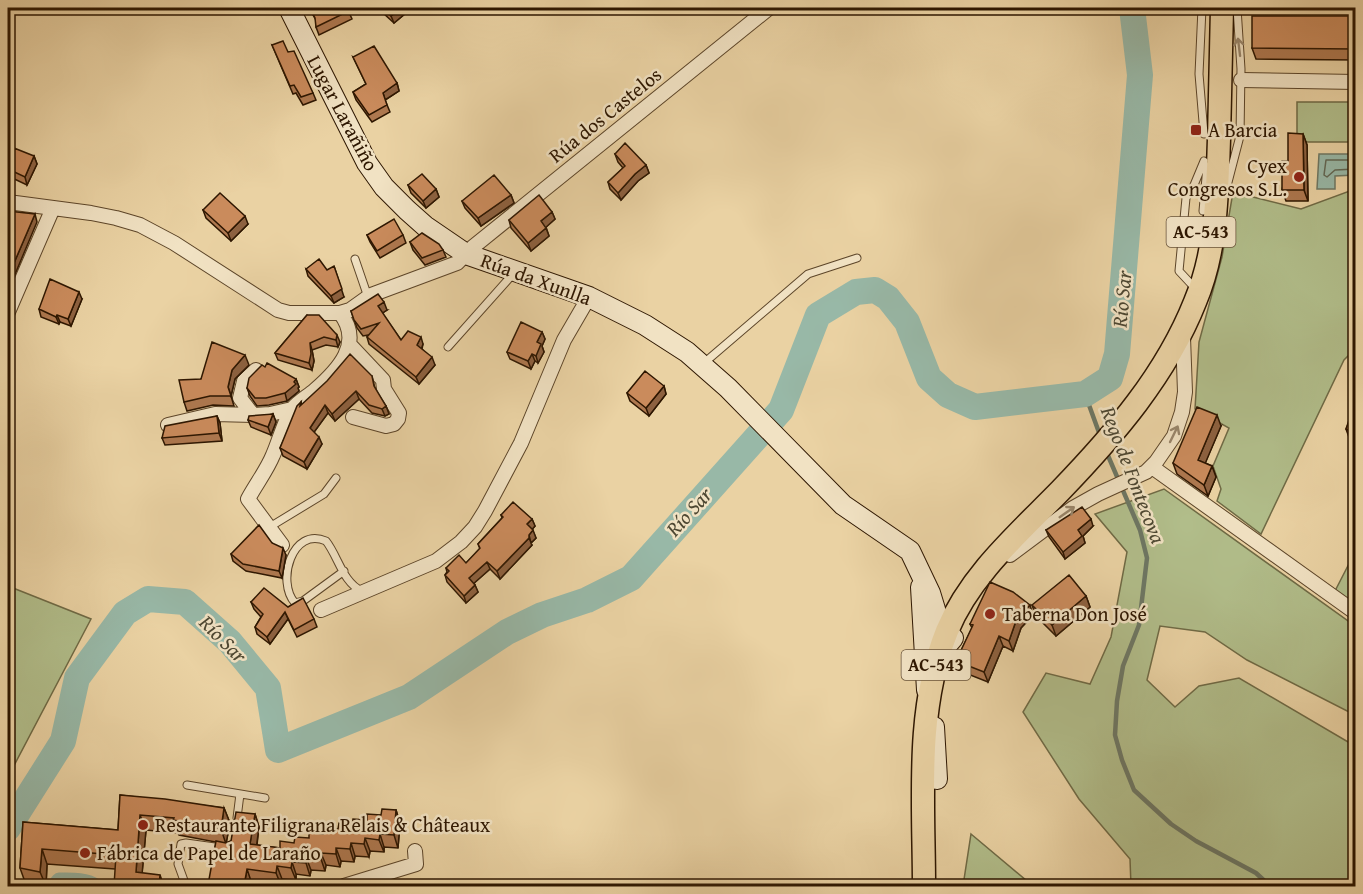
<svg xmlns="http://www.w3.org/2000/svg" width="1363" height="894" viewBox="0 0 1363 894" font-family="'Gentium Book Plus',serif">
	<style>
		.green { fill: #b1bd8a; stroke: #6f6a45; stroke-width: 1.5 }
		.water { fill: #98b8a7; stroke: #6d7764; stroke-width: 1.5 }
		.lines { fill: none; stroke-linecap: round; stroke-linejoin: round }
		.shore { stroke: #626754; stroke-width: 1.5 }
		.stream { stroke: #6d7764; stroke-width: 4.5 }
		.canal { stroke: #98b8a7; stroke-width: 15 }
		.river { stroke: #98b8a7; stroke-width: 26 }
		.lane-casing { stroke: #5c4529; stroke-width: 9 }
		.street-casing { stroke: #5c4529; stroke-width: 16 }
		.secondary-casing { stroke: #2d1600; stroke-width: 22 }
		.primary-casing { stroke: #2d1600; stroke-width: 25 }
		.lane { stroke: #f1e2c3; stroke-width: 7 }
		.street { stroke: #f1e2c3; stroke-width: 14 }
		.secondary { stroke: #f1e2c3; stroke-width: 20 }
		.primary { stroke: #ead2a3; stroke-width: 22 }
		.wall { fill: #ae784f; stroke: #2d1600; stroke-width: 1.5 }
		.shaded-wall { fill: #8d6140; stroke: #2d1600; stroke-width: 1.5 }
		.building { fill: #ca8b5c; stroke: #2d1600; stroke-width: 1.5 }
		.oneway { stroke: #99866b }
		.poi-dot { fill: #8f2418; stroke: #f1e2c3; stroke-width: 2 }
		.labels { text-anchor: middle; stroke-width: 5; stroke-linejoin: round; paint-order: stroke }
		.shield { fill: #f1e2c3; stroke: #68533a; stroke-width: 1.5 }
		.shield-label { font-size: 18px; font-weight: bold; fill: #2d1600 }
		.street-label { font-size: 20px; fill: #2d1600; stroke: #f1e2c3 }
		.poi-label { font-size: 20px; fill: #2d1600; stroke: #f1e2c3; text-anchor: start }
		.water-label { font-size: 21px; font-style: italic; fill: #4d4732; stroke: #f1e2c3 }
	</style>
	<rect width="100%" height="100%" fill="#ead2a3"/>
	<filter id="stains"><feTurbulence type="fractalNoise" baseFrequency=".00333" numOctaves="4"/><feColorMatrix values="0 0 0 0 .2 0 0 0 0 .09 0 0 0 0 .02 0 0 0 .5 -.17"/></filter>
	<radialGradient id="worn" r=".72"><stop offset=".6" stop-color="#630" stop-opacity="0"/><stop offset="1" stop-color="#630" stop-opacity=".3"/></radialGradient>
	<path class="green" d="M1297 102H1355V142H1297Z
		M1355 189V349L1344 360 1261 534 1217 501 1221 489 1213 466 1229 428 1195 409 1199 342 1222 257 1233 192 1301 209Z
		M1164 489 1355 626V715L1247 660 1205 632 1160 626 1147 680 1175 707 1199 686 1239 678 1355 746V886H1246L1229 884 1225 886H1131L1130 859 1079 799 1023 712 1046 673 1090 684 1111 637 1127 552 1095 514Z
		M1355 552V606L1335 591Z
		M8 586 91 619 8 777Z
		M971 834 1033 886H963Z"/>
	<path class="water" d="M1319 154H1355V175L1335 176V189H1317Z"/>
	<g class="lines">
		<path class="shore" d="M1356 160H1326L1324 175 1327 177 1335 170 1356 169"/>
		<path class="stream" d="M1085 394 1101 438
			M1106 451 1140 530 1147 558 1139 625 1123 666 1117 701 1115 735 1122 760 1134 790 1171 824 1196 841 1256 873 1270 886"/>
		<path class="canal" d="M54 886 59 880C71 880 85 879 96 886"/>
		<path class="river" d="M8 828 63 741 77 678 125 613 148 599 185 602 230 642 268 688 278 750 409 697 507 632 542 615 587 600 631 578 781 410 818 315 856 292 875 290 888 298 907 322 929 378 948 395 975 407 1085 394 1110 378 1117 354 1140 75 1132 8"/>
		<g class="lane-casing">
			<path id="lane" d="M1202 8 1199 74 1204 134
				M1227 186 1240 136 1241 69 1237 8
				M1203 211 1207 166
				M355 259 368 297
				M1193 286 1179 271 1186 198 1194 185 1204 161
				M448 347 513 274
				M704 363 808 274 857 258
				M268 528 324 494 336 478
				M344 571 303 601 295 603C276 582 292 526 326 541 338 556 343 583 362 591
				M187 785 265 798
				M237 818 240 794
				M186 886 178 864 181 844 186 843 222 848"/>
		</g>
		<g class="street-casing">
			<path id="street" d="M1241 80 1356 82
				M8 202 91 213 116 218 140 225 174 243 278 310 289 313H340L350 310 371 295 457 263 473 247 769 8
				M8 312 53 208
				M350 345 383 380 384 389 399 413 398 419 394 424 386 426 353 417
				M256 370 244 381 240 398 253 415 270 414 292 409
				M168 425 215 414 253 415
				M1152 467 1356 613
				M282 545 248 499C256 484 267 470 273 455 279 442 285 418 293 408 299 401 308 396 315 390 338 370 364 343 340 313
				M1010 555 1073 508 1098 494 1146 472 1156 462 1174 436 1182 412 1185 392 1183 337
				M321 610 436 561 461 542 475 527 485 511 521 443 564 340 589 297
				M344 886 416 864 415 851"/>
		</g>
		<g class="secondary-casing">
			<path id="secondary" d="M289 8 367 163 384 187 407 210 425 226 466 254 589 297 645 325 687 352 728 388 843 505 910 551 930 593 940 626
				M921 587 927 690
				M949 632 940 626H934L928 634 927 642 939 648 947 645 953 638
				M934 727 937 779"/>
		</g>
		<g class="primary-casing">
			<path id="primary" d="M924 886C924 803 915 710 947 631 970 575 1019 533 1060 491 1114 435 1166 375 1195 302 1217 250 1217 195 1219 139 1220 95 1221 51 1222 8"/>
		</g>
		<use href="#lane" class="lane"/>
		<use href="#street" class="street"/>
		<use href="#secondary" class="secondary"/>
		<use href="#primary" class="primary"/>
	</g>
	<path class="wall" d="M309 8H347L352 19 319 35 316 27V20Z
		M380 8H412L394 23 382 12Z
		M1356 16V60L1256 59 1252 48Z
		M272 45 288 52 313 93 316 100 303 105 296 93 293 94Z
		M353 57 397 83 399 91 385 100 390 112 372 122 356 100 353 92 366 84Z
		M1303 134 1307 145 1308 201H1286L1282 190 1288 161Z
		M615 154 646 165 649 173 638 181 621 200 610 189 608 182 623 168 618 162Z
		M34 156 37 164 27 185 8 176V164Z
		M408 185 436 189 439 197 426 208 411 193Z
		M511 195 514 203 481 226 465 208 462 201Z
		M203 210 248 224 231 241 206 218Z
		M552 212 555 219 546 227 549 236 531 251 511 228 509 220Z
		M367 235H403L406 243 380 258 370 242Z
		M410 242 443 250 446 257 425 265 413 250Z
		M306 269 344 297 334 303 308 276Z
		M82 299 71 326 60 322 59 324 41 317 39 309Z
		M387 310 382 313 401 340 423 344 422 349 435 365 419 384 369 344 367 337 368 335 363 336 357 328 351 311Z
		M307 315 340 342 338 347 326 345 312 350 314 361 312 370 278 360 275 353Z
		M542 332 545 339 542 346 544 352 538 363 535 361 531 369 510 359 507 352Z
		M249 365 235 379 231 396 234 406 213 405 187 411 184 402 201 379Z
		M372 376 375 389 386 406 389 414 385 416 372 413 359 399 335 421 328 413 314 432 322 444 307 469 283 456 280 448 301 402 302 405Z
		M296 379 299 387 298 388 299 391 287 401 269 405 257 406 250 396 247 388Z
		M664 386 666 394 649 416 630 401 627 393Z
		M1356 406V443L1350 440 1346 429Z
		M273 414 276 422 271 435 251 427 248 420Z
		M217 416 220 423 222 441 165 445 162 438Z
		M1221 426 1205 463 1212 466 1216 477 1208 496 1177 474 1173 463Z
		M501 515 532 519 535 526 532 529 536 538 531 543 532 545 500 579 490 569 474 583 478 592 466 603 447 582 445 575 447 572 446 568 466 563 480 549 478 544 502 518Z
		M1093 526 1083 536 1085 543 1065 559 1049 537 1046 530Z
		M272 543 286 555 282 578 246 571 233 561 231 554Z
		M1086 596 1090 607 1056 636 1036 616 1032 605Z
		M251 602 288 607 314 619 317 627 297 637 288 619 270 644 257 634 255 627 261 617 254 609Z
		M1033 615 1021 628 1013 651 1003 646 988 682 960 671 956 661 972 628 970 624Z
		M120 795 224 808 230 823 226 843 231 841 255 814 259 827 257 845 280 848 396 810 400 823 398 848 384 847V852L370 851 369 857 355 856 354 862 341 861 340 867 326 865 325 871 311 870 310 876 296 874V880L282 879 281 885 251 881 250 886H209L216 842 179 835 178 833 146 830 142 873 164 886 115 869 47 864 46 886 25 882 20 868 23 822 118 830Z"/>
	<path class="shaded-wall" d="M401 8H412L394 23 391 16Z
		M397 83 399 91 385 100 383 93Z
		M12 119 14 127 8 143V129Z
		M1303 134 1307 145 1308 201 1304 190Z
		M34 156 37 164 27 185 25 177Z
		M646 165 649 173 638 181 621 200 618 193 635 174Z
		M436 189 439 197 426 208 423 201Z
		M511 195 514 203 481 226 478 218Z
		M552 212 555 219 544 229 541 221Z
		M35 214 37 222 8 291V277Z
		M245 216 248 224 231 241 228 233Z
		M546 228 549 236 531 251 528 243Z
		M334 266 344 297 334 303 331 296Z
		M79 292 82 299 71 326 68 319Z
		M384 302 387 310 381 314 378 306Z
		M57 315 60 322 59 324 56 317Z
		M542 332 545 339 542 346 544 352 538 363 536 356 537 342Z
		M337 335 340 342 338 347 336 340Z
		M421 337 423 344 420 353 417 345Z
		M310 343 312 350 314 361 312 370 309 363Z
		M532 354 535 361 531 369 528 361Z
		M245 355 249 365 235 379 231 396 228 387 232 370Z
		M432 357 435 365 419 384 416 377Z
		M296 379 299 387 298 388 299 391 287 401 285 393Z
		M664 386 666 394 649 416 646 408Z
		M356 391 359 399 335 421 332 414Z
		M325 405 328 413 312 435 310 428Z
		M386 406 389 414 385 416 382 409Z
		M273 414 276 422 271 435 268 427Z
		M1217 415 1221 426 1202 471 1198 460Z
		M217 416 220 423 222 441 219 433Z
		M319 437 322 444 307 469 304 462Z
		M1212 466 1216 477 1208 496 1204 485Z
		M532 519 535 526 530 532 527 524Z
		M1091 519 1093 526 1083 536 1085 543 1065 559 1063 552 1078 530Z
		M533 530 536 538 531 543 529 535Z
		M529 538 532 545 500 579 497 571Z
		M283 548 286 555 282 578 279 571Z
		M487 562 490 569 472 585 469 578Z
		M475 585 478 592 466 603 464 596Z
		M1086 596 1090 607 1056 636 1052 625Z
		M1030 605 1033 615 1021 628 1013 651 1009 641 1017 618Z
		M285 612 288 619 270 644 267 637Z
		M999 636 1003 646 988 682 984 672Z
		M224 808 230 823 226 844 221 829Z
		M396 810 400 823 398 848 394 835Z
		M255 814 259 827 255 857 250 844Z
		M140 815 146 830 141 886 136 872Z
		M380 834 384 847V852L379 840Z
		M365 838 370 851 369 857 364 844Z
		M351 843 355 856 354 862 350 849Z
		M336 848 341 861 340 867 336 854Z
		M42 849 47 864 46 886 40 872Z
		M321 853 326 865 325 871 321 859Z
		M306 857 311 870 310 876 306 863Z
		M292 862 296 874V880L291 868Z
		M277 866 282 879 281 885 276 873Z
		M247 869 251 881 250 886H244Z
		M160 875 164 886H159Z"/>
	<path class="building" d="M310 8H347L349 11 316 27 315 18Z
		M382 8H401L391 16Z
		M1252 16H1356V49L1252 48Z
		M283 41 288 52 294 51 313 93 301 97 294 85 290 86 272 45Z
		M374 46 397 83 383 93 387 105 369 115 353 92 366 84 353 57Z
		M8 117 12 119 8 129Z
		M1288 133 1303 134 1304 190H1282V161H1288Z
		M625 143 646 165 635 174 618 193 608 182 625 166 615 154Z
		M14 148 34 156 25 177 8 169V164Z
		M422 174 436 189 423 201 408 185Z
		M494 175 511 195 478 218 462 201Z
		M220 193 245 216 228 233 203 210Z
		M539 195 552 212 541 221 546 228 528 243 509 220Z
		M8 211 35 214 8 277Z
		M394 219 403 235 377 251 367 235Z
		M422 233 439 244 443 250 422 258 410 242Z
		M319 259 327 270 334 266 342 289 331 296 306 269Z
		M50 279 79 292 68 319 57 315 56 317 39 309Z
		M378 294 384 302 378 306 401 340 408 331 421 337 417 345 432 357 416 377 367 337 379 323 361 329 354 320 351 311Z
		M307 315H319L337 335 336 340 324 337 310 343 311 354 309 363 275 353Z
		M521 322 542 332 537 342 541 344 536 356 532 354 528 361 507 352Z
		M212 342 245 355 232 370 228 387 231 396H210L184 402 179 380 201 379Z
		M350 354 372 376 374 386 386 406 382 409 369 405 356 391 332 414 325 405 310 428 319 437 304 462 280 448 297 406 301 402 300 406 327 381Z
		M267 363 296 379 294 382 296 384 285 393 266 398H255L247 388 249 378 262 365 265 367Z
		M645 371 664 386 646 408 627 393Z
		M1354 405 1356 406V434L1346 429Z
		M1197 407 1217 415 1198 460 1212 466 1204 485 1173 463Z
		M273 414 268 427 248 420 249 416Z
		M217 416 219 433 162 438 165 426Z
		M513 502 532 519 527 524 533 530 529 535V538L497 571 487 562 469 578 475 585 464 596 445 575 449 571 446 568 459 555 466 563 480 548 478 544 503 517 501 515Z
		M1082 507 1091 519 1078 530 1082 536 1063 552 1046 530Z
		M259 525 272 543 283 548 279 571 243 564 231 554Z
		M1069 575 1086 596 1052 625 1032 605Z
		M990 582 1013 592 1030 605 1017 618 1009 641 999 636 984 672 956 661 973 625 970 624Z
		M264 588 288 607 303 598 314 619 294 630 285 612 267 637 255 627 263 614 251 602Z
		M120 795 165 799 224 808 221 829 173 820 174 818 140 815 136 872 160 875 159 886H114L116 855 42 849 40 872 20 868 23 822 118 830Z
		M382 809 396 810 394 835 380 834 379 840 365 838 364 844 351 843 350 849 336 848V854L321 853V859L306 857V863L292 862 291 868 277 866 276 873 247 869 244 886H214L208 885 216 841 226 843 231 841 236 812 255 814 250 844 280 848V841L294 843 295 837 309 838V832L323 834 324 827 338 829 339 823 352 825 353 819 367 820V814L381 815Z
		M433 880 448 881 447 886H419V885L433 886Z"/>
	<defs><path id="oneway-shaft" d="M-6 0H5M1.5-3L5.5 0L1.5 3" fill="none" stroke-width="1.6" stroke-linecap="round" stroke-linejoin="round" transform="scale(1.5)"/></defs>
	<g class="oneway">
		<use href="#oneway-shaft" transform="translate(1239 47) rotate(-97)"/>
		<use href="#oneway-shaft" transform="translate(1174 434) rotate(-64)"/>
		<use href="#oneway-shaft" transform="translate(1067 512) rotate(-35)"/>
	</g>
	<g class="poi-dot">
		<rect x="1190" y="124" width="12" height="12" rx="3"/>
		<circle cx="1299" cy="177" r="6"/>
		<circle cx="990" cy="614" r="6"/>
		<circle cx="143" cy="825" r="6"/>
		<circle cx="85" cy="853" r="6"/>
	</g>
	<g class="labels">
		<g class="shield">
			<rect x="1166.5" y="217" width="69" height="30" rx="4.5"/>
			<rect x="901.5" y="650" width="69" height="30" rx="4.5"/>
		</g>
		<g class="shield-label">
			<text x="1201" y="238">AC-543</text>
			<text x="936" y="671">AC-543</text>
		</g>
		<g class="street-label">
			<text transform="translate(343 113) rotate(62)" y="7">Lugar Larañiño</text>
			<text transform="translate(605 115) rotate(-39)" y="7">Rúa dos Castelos</text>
			<text transform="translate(536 279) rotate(20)" y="7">Rúa da Xunlla</text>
		</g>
		<g class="poi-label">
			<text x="1208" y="137">A Barcia</text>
			<text x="1287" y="173" text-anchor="end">Cyex<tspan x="1287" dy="23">Congresos S.L.</tspan></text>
			<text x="1002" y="621">Taberna Don José</text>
			<text x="155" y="832">Restaurante Filigrana Relais &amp; Châteaux</text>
			<text x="97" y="860">Fábrica de Papel de Laraño</text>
		</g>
		<g class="water-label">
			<text transform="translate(1122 299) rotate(-85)" y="7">Río Sar</text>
			<text transform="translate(1133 475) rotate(69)" y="7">Rego de Fontecova</text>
			<text transform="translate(689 512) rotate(-48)" y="7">Río Sar</text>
			<text transform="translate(223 639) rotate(45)" y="7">Río Sar</text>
		</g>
	</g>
	<rect width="1363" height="894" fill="none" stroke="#ead2a3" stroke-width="30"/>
	<rect x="9" y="9" width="1345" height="876" fill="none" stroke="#2d1600" stroke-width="3"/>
	<rect x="15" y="15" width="1333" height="864" fill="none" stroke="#2d1600" stroke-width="1.5"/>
	<rect width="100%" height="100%" filter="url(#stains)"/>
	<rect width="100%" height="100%" fill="url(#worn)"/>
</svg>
